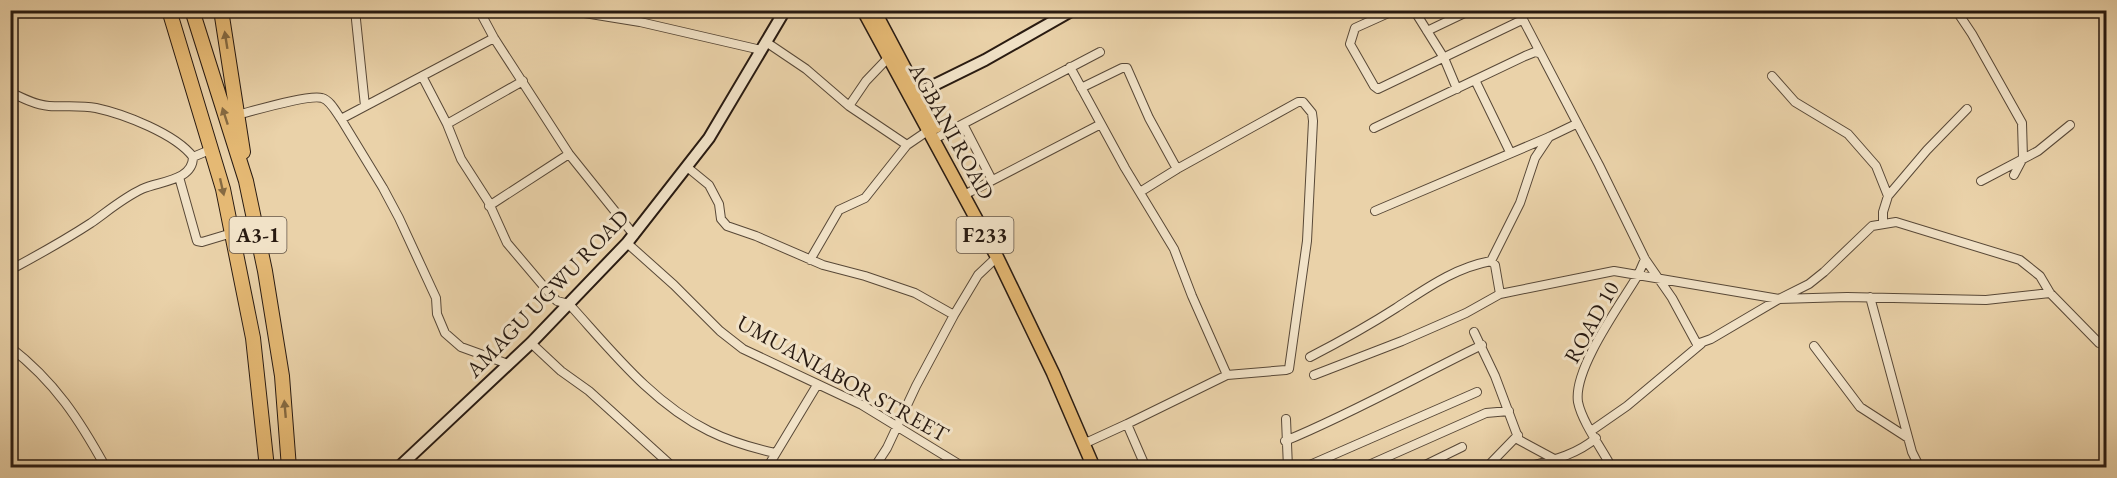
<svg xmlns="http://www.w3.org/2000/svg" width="2117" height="478" viewBox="0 0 2117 478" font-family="'EB Garamond',serif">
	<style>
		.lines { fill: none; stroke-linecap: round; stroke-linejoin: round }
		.street-casing { stroke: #584837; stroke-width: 10 }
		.secondary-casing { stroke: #281a11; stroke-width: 14 }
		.primary-casing { stroke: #281a11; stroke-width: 15 }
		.highway-casing { stroke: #281a11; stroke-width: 16 }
		.street { stroke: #f1e2c7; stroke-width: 8 }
		.secondary { stroke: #f1e2c7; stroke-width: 10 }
		.primary { stroke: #e5b974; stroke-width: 12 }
		.highway { stroke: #e5b974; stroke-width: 14 }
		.oneway { fill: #866a42 }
		.labels { text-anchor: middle; stroke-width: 6; stroke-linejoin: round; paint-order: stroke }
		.shield { fill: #f1e2c7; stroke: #645648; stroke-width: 1.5 }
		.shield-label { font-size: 21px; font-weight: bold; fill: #281a11 }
		.street-label { font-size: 22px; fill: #281a11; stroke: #f1e2c7 }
	</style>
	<rect width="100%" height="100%" fill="#ead2a9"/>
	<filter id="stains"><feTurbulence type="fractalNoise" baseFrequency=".00333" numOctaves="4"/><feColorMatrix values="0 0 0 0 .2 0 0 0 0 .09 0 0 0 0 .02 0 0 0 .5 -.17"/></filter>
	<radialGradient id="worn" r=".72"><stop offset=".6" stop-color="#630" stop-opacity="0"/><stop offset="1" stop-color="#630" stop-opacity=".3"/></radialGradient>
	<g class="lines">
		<g class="street-casing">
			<path id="street" d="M355 10 365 106
				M479 10 494 38 569 154 634 235
				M566 10 640 22 761 50
				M1395 10 1355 28 1350 44 1374 86 1378 89 1522 20
				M1414 10 1444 58 1457 89
				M1518 10 1599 165 1645 259 1672 298 1697 344 1711 339 1779 299 1809 284 1824 272 1872 226 1896 222 2020 260 2040 276 2050 293 2099 343 2106 346
				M1956 10 1972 34 2022 123 2023 158 2014 175
				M1427 31 1471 10
				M766 42 806 69 849 106 907 145
				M1070 67 1125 168 1174 249 1192 296 1227 375
				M422 76 447 124
				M1772 76 1795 102 1848 134 1876 166 1888 196
				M1475 80 1510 152
				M523 81 447 124 461 159 488 201 507 243 551 295 557 301 569 304C611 350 652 403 709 431 729 441 753 448 775 453
				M1081 88 1122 68H1127L1149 118 1177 169
				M10 92C22 98 36 105 49 106 65 107 80 105 96 108 124 114 176 134 193 157 193 181 159 181 142 189 123 198 108 211 91 223 65 240 38 255 10 270
				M849 106 866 81 888 58
				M237 115C253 111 309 94 322 98 330 100 336 112 341 119L494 38
				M341 119 383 188 399 218 436 298 437 314 445 333 461 347 508 364
				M963 124 992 180
				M1374 128 1525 56 1535 52 1539 53
				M940 136 1100 52
				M193 157 212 149
				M687 167 709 185 719 204 721 219 727 226 756 236 823 265 865 276 915 293 954 315
				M179 177 197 241 202 242 232 233
				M1981 181 2038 151 2070 125
				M964 195 1101 124
				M489 206 569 154
				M1375 211 1549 137 1576 124
				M1883 223V212L1888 196 1927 150 1967 109
				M627 243 674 285 720 331 743 349 862 405 965 468
				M810 260 839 210 865 198 907 145 929 130
				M1500 294 1614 271 1779 299 1847 297 1986 300 2050 293
				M1870 297 1912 452 1920 468
				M1474 332 1495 376 1519 440 1556 460
				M531 343 561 371 589 391 674 468
				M1814 346 1860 407 1908 438
				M10 347C55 382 79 419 106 468
				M1310 357C1339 342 1368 326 1396 308 1427 288 1454 268 1491 261L1520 203 1535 158 1549 137
				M1314 375 1402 341 1466 313 1500 294 1495 265 1491 261
				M1286 419 1288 468
				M1127 424 1146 468
				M1591 431 1627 406 1701 344
				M1285 441C1353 413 1416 377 1482 345
				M1083 442 1090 441 1127 424 1227 375 1286 370 1289 369 1307 241 1313 121 1312 113 1303 102H1298L1177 169 1140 192
				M767 468 817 385
				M874 468 887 448 916 386 954 315 978 275 997 257
				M1101 468V467
				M1303 468 1477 392
				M1362 468 1486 413 1509 411
				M1419 468 1462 447
				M1486 468 1518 435
				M1523 468C1549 461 1575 456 1596 438
				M1612 468C1602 449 1582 422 1578 402 1573 369 1620 305 1638 275L1645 259"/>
		</g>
		<g class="secondary-casing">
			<path id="secondary" d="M918 93 985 60 1073 10
				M398 468 531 343 627 243 709 138 785 10"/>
		</g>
		<g class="primary-casing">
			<path id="primary" d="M863 10 997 257 1053 373 1094 468
				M874 10 936 127"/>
		</g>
		<g class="highway-casing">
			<path id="highway" d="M169 10 223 189 253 338 267 468
				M192 10 246 181 265 271 282 376 289 468
				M221 10 243 152"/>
		</g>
		<use href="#street" class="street"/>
		<use href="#secondary" class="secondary"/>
		<use href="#primary" class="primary"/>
		<use href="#highway" class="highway"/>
	</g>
	<defs><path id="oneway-solid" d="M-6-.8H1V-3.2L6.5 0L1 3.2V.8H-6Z" transform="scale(1.5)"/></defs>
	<g class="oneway">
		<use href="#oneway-solid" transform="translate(226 40) rotate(-99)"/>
		<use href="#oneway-solid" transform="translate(225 116) rotate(-108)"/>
		<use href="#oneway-solid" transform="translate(222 187) rotate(77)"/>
		<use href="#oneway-solid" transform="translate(285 409) rotate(-95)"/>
	</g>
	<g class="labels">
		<g class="shield">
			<rect x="229.5" y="217" width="57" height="36" rx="4.5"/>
			<rect x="956.5" y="217" width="57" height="36" rx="4.5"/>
		</g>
		<g class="shield-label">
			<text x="258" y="242">A3-1</text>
			<text x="985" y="242">F233</text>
		</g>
		<g class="street-label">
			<text transform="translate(952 131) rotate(61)" y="8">AGBANI ROAD</text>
			<text transform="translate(547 293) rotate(-46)" y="8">AMAGU UGWU ROAD</text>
			<text transform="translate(1591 322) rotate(-61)" y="8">ROAD 10</text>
			<text transform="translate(843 378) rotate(29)" y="8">UMUANIABOR STREET</text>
		</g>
	</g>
	<rect width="2117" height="478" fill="none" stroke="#ead2a9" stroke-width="36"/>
	<rect x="12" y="12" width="2093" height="454" fill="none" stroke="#281a11" stroke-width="3"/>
	<rect x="18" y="18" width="2081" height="442" fill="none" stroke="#281a11" stroke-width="1.5"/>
	<rect width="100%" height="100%" filter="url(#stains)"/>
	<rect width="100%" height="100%" fill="url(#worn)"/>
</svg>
